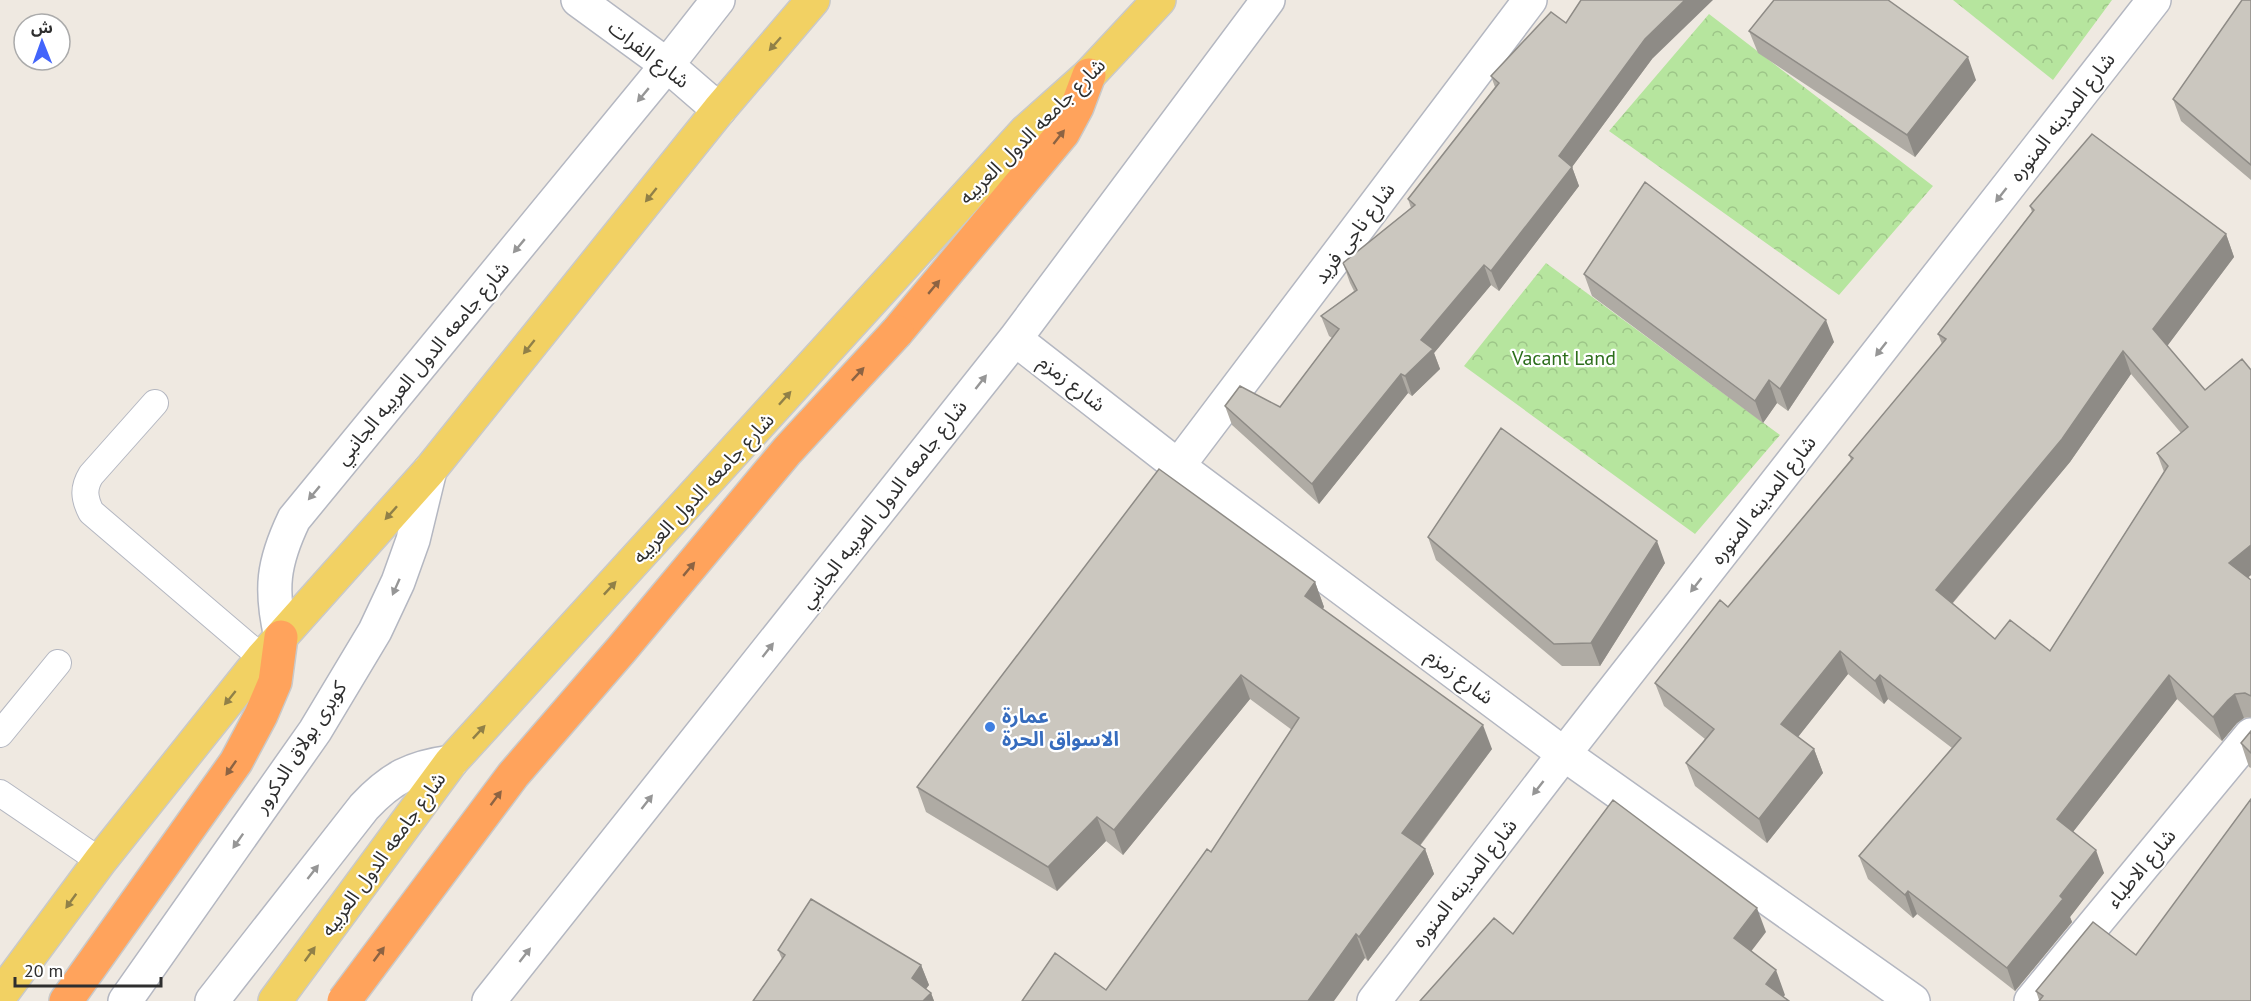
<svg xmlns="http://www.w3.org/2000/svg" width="2251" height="1001" viewBox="0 0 2251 1001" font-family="'PT Sans','Noto Sans Arabic',sans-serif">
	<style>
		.park { fill: url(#park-crowns) }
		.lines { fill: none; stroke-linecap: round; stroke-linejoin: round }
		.lane-casing { stroke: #b4b7c1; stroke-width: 28 }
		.street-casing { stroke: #b4b7c1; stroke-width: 36 }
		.secondary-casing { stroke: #b4b7c1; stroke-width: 36 }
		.primary-casing { stroke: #c9c9c9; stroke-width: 36 }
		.highway-casing { stroke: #c9c9c9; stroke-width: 36 }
		.lane { stroke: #fff; stroke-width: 26 }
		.street { stroke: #fff; stroke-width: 33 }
		.secondary { stroke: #fff; stroke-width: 33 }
		.primary { stroke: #f2d163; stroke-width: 33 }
		.highway { stroke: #ffa35c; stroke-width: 33 }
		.highway-bridge-casing { stroke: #c9c9c9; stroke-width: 36; stroke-linecap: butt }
		.highway-bridge { stroke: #ffa35c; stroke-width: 33 }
		.wall { fill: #afaba4; fill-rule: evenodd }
		.shaded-wall { fill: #8e8b86 }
		.building { fill: #cbc7bf; stroke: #8e8b86; stroke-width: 1.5; fill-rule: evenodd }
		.oneway { fill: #908048 }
		.oneway2 { fill: #969696 }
		.oneway3 { fill: #8c6343 }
		.shop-dot { fill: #3f7fe0; stroke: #fff; stroke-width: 2 }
		.labels { text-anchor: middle; stroke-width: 4.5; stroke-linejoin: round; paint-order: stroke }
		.street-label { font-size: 20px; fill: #2e2e2e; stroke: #fff }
		.park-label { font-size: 20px; fill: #2c6e1b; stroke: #fff }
		.shop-label { font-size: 20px; font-weight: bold; fill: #366cbe; stroke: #fff; text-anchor: start }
	</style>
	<defs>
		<pattern id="park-crowns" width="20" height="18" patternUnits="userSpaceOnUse" patternTransform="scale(1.5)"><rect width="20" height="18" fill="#b6e59e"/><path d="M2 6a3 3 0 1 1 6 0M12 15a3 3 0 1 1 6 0" fill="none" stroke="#9dc588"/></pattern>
	</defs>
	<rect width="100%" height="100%" fill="#efe9e1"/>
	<path class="park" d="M1953 0H2112L2053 80Z
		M1709 14 1933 186 1839 295 1609 131Z
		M1546 263 1780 435 1695 534 1464 366Z"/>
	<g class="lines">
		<g class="lane-casing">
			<path id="lane" d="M155 403 91 475C83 488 84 498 91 512L262 658
				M0 734 58 663
				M0 793 100 861"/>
		</g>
		<g class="street-casing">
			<path id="street" d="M578 0 667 65 719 110
				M1015 339 1178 466 1564 754 1913 1001
				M1178 466 1530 0
				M281 637C270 589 273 563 294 519L667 65 718 0
				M489 1001 1015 339 1268 0
				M1374 1001 1564 754 2154 0
				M2031 1001 2251 735"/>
		</g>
		<g class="secondary-casing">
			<path id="secondary" d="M125 1001 315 731 375 631 398 582 413 540 430 470
				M212 1001 364 807C391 778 412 767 451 762"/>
		</g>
		<g class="primary-casing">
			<path id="primary" d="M0 996 100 861 262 658 430 470 719 110 813 0
				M275 1001 451 762 1025 132 1089 75 1159 0"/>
		</g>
		<g class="highway-casing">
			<path id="highway" d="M897 332 1063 133 1077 107 1089 75
				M66 1001 236 762 261 715 275 682 281 637"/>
		</g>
		<use href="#lane" class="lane"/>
		<use href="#street" class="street"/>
		<use href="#secondary" class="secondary"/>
		<use href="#primary" class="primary"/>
		<use href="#highway" class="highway"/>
		<g class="highway-bridge-casing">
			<path id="highway-bridge" d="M344 1001 513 775 621 650 787 451 897 332"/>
		</g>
		<use href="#highway-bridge" class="highway-bridge"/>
	</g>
	<path class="wall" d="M2251 0V180L2181 121 2173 99Z
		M1566 23 1652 59 1572 167 1579 186 1499 291 1491 285 1434 353 1440 369 1412 396 1408 393 1319 504 1232 425 1225 406 1280 407 1332 338 1329 336 1321 316 1354 291 1350 283 1343 263 1411 208 1408 199 1495 87 1491 76Z
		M1749 31 1976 80 1915 157 1758 53Z
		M2030 206 2226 234 2234 257 2167 346 2205 390 2251 370V575L2248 577 2251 580V717L2244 718 2237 723 2222 741 2177 699 2073 832 2104 873 2070 917 2072 922 2015 991 1917 914 1913 918 1868 879 1859 856 1952 748 1888 699 1884 704 1848 674 1798 737 1814 749 1823 773 1767 843 1695 786 1686 763 1705 739 1664 706 1655 683 1728 607 1851 460 1849 455 1942 344 1938 334 2032 212ZM2131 374 2181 433 2157 453 2164 472 2050 651 1995 639 1953 603 2070 462Z
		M1584 274 1834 342 1788 411 1777 403 1763 423 1592 296Z
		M1428 537 1665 563 1600 666H1562L1436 560Z
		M1315 582 1324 607 1323 609 1492 749 1420 846 1425 849 1434 874 1368 961 1365 958 1106 990 1211 852 1292 730 1250 699 1123 855 1106 841 1057 891 926 812 917 787Z
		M2251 731V768L2249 767 2241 743Z
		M778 950 921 965 929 985 926 989 931 993 934 1001H753L782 959Z
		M2136 955 2251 1001 2039 1000 2036 991Z"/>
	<path class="shaded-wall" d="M1685 0H1713L1652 59 1572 167 1579 186 1499 291 1491 271 1559 156 1645 39Z
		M1968 57 1976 80 1915 157 1907 135Z
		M2226 234 2234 257 2162 353 2153 329Z
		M1484 265 1491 285 1434 353 1440 369 1412 396 1405 376 1421 340Z
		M1826 320 1834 342 1788 411 1780 389Z
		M2123 351 2131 374 2070 462 1944 613 1936 590Z
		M1401 374 1408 393 1319 504 1312 484Z
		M1769 380 1777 403 1763 423 1755 401Z
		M1657 541 1665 563 1600 666 1591 643Z
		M2251 545V575L2238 586 2229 563Z
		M1315 582 1324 607 1313 620 1305 596Z
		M1840 651 1848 674 1790 747 1781 724Z
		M1241 675 1250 699 1123 855 1114 830Z
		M1880 675 1888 699 1884 704 1875 681Z
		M2169 675 2177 699 2065 842 2057 819Z
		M2235 694 2244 718 2237 723 2222 741 2213 717 2228 700Z
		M1483 725 1492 749 1411 857 1402 833Z
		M1814 749 1823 773 1767 843 1759 819Z
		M1097 817 1106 841 1057 891 1048 867Z
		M1425 849 1434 874 1368 961 1359 937Z
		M2096 850 2104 873 2070 917 2072 922 2015 991 2007 968 2060 896Z
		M1908 891 1917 914 1913 918 1905 895Z
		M1757 908 1766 932 1743 962 1734 938Z
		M1356 934 1365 958 1334 1001H1308Z
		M921 965 929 985 919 998 912 978Z
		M1776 970 1785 995 1780 1001 1766 984Z
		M931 993 934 1001H923Z"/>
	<path class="building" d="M1581 0H1685L1645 39 1559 156 1572 167 1491 271 1484 265 1421 340 1433 349 1405 376 1401 374 1312 484 1225 406 1240 386 1280 407 1339 329 1321 316 1357 290 1343 263 1415 205 1408 199 1499 83 1491 76 1551 12 1566 23Z
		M1774 0H1888L1968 57 1907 135 1749 31Z
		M2242 0H2251V165L2173 99Z
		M2092 134 2226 234 2153 329 2205 390 2242 359 2251 370V545L2229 563 2251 580V696L2245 693 2235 694 2228 700 2213 717 2169 675 2057 819 2096 850 2060 896 2063 899 2007 968 1908 891 1905 895 1859 856 1961 738 1880 675 1875 681 1840 651 1781 724 1814 749 1759 819 1686 763 1714 729 1655 683 1720 600 1728 607 1853 458 1849 455 1946 339 1938 334 2034 210 2030 206ZM2123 351 2188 427 2157 453 2168 466 2050 651 2010 620 1995 639 1936 590 2062 439Z
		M1645 182 1826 320 1780 389 1769 380 1755 401 1584 274Z
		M1501 428 1657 541 1591 643 1554 644 1428 537Z
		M1159 469 1315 582 1305 596 1483 725 1402 833 1425 849 1359 937 1356 934 1308 1001H1022L1055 953 1106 990 1207 849 1211 852 1299 718 1241 675 1114 830 1097 817 1048 867 917 787Z
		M2251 731V753L2241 743Z
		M2251 799V1001H2039L2043 996 2036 991 2093 922 2136 955Z
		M1613 800 1757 908 1734 938 1776 970 1766 984 1789 1001H1420L1494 918 1513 934Z
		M811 899 921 965 912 978 931 993 923 1001H753L785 955 778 950Z"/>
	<defs><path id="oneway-solid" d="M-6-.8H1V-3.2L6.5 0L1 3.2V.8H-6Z" transform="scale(1.5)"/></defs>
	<g class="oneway">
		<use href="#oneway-solid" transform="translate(775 44) rotate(131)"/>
		<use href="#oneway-solid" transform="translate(651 195) rotate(129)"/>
		<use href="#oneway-solid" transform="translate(529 347) rotate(129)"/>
		<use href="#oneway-solid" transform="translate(785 398) rotate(-48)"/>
		<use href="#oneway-solid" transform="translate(391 513) rotate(132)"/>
		<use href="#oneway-solid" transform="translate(610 588) rotate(-47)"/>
		<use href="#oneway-solid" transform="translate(230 698) rotate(129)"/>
		<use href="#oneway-solid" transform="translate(479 732) rotate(-47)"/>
		<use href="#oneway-solid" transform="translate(71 901) rotate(126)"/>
		<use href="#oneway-solid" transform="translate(310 954) rotate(-54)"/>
	</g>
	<g class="oneway2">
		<use href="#oneway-solid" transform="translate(643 95) rotate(130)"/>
		<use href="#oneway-solid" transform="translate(2001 195) rotate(128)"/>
		<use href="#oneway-solid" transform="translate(519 246) rotate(130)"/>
		<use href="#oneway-solid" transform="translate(1881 349) rotate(128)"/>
		<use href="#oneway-solid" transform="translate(981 382) rotate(-52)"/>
		<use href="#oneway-solid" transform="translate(314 493) rotate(130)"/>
		<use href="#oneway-solid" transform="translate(1696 585) rotate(128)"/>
		<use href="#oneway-solid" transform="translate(396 587) rotate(114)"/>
		<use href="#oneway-solid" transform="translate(768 650) rotate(-52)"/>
		<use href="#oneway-solid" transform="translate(1538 788) rotate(128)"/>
		<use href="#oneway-solid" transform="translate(647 802) rotate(-52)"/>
		<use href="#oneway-solid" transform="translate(238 841) rotate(125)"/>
		<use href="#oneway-solid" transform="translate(313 872) rotate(-52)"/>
		<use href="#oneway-solid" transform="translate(525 955) rotate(-52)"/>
	</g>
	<g class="oneway3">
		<use href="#oneway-solid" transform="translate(1059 137) rotate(-52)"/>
		<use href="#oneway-solid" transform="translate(934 287) rotate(-50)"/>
		<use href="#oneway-solid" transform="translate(858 374) rotate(-47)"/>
		<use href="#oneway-solid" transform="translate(689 569) rotate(-50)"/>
		<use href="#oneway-solid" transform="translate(231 768) rotate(125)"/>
		<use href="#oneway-solid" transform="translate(496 798) rotate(-53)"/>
		<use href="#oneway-solid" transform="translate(379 954) rotate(-53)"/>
	</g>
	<circle class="shop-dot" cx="990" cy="727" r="6"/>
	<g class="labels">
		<g class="street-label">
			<text transform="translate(649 54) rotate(38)" y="7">شارع الفرات</text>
			<text transform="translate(2062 117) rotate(-52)" y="7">شارع المدينه المنوره</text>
			<text transform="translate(1032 131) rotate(-45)" y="7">شارع جامعه الدول العربيه</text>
			<text transform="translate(1354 233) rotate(-53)" y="7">شارع ناجى فريد</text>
			<text transform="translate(422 363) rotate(-50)" y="7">شارع جامعه الدول العربيه الجانبي</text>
			<text transform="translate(1072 383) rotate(38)" y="7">شارع زمزم</text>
			<text transform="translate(703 488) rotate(-47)" y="7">شارع جامعه الدول العربيه</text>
			<text transform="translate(1763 500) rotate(-52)" y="7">شارع المدينه المنوره</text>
			<text transform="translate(883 504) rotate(-52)" y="7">شارع جامعه الدول العربيه الجانبي</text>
			<text transform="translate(1460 676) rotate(37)" y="7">شارع زمزم</text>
			<text transform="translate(300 747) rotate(-57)" y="7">كوبرى بولاق الدكرور</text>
			<text transform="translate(383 854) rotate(-54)" y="7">شارع جامعه الدول العربيه</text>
			<text transform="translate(2141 868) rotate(-50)" y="7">شارع الاطباء</text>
			<text transform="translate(1464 883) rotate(-52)" y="7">شارع المدينه المنوره</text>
		</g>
		<g class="park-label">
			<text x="1564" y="365">Vacant Land</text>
		</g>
		<g class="shop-label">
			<text x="1002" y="723">عمارة<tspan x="1002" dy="23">الاسواق الحرة</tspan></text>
		</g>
	</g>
	<g transform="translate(42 42) rotate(359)"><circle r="28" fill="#ffffff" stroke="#ababab" stroke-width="1.5"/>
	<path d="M0-4.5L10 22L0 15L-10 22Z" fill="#4264fb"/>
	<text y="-9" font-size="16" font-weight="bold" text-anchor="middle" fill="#2e2e2e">ش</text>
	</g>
	<path d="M15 977v9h146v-9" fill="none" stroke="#2e2e2e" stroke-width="3"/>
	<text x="24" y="977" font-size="18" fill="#2e2e2e" stroke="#ffffff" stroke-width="4.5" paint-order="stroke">20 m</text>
</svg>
